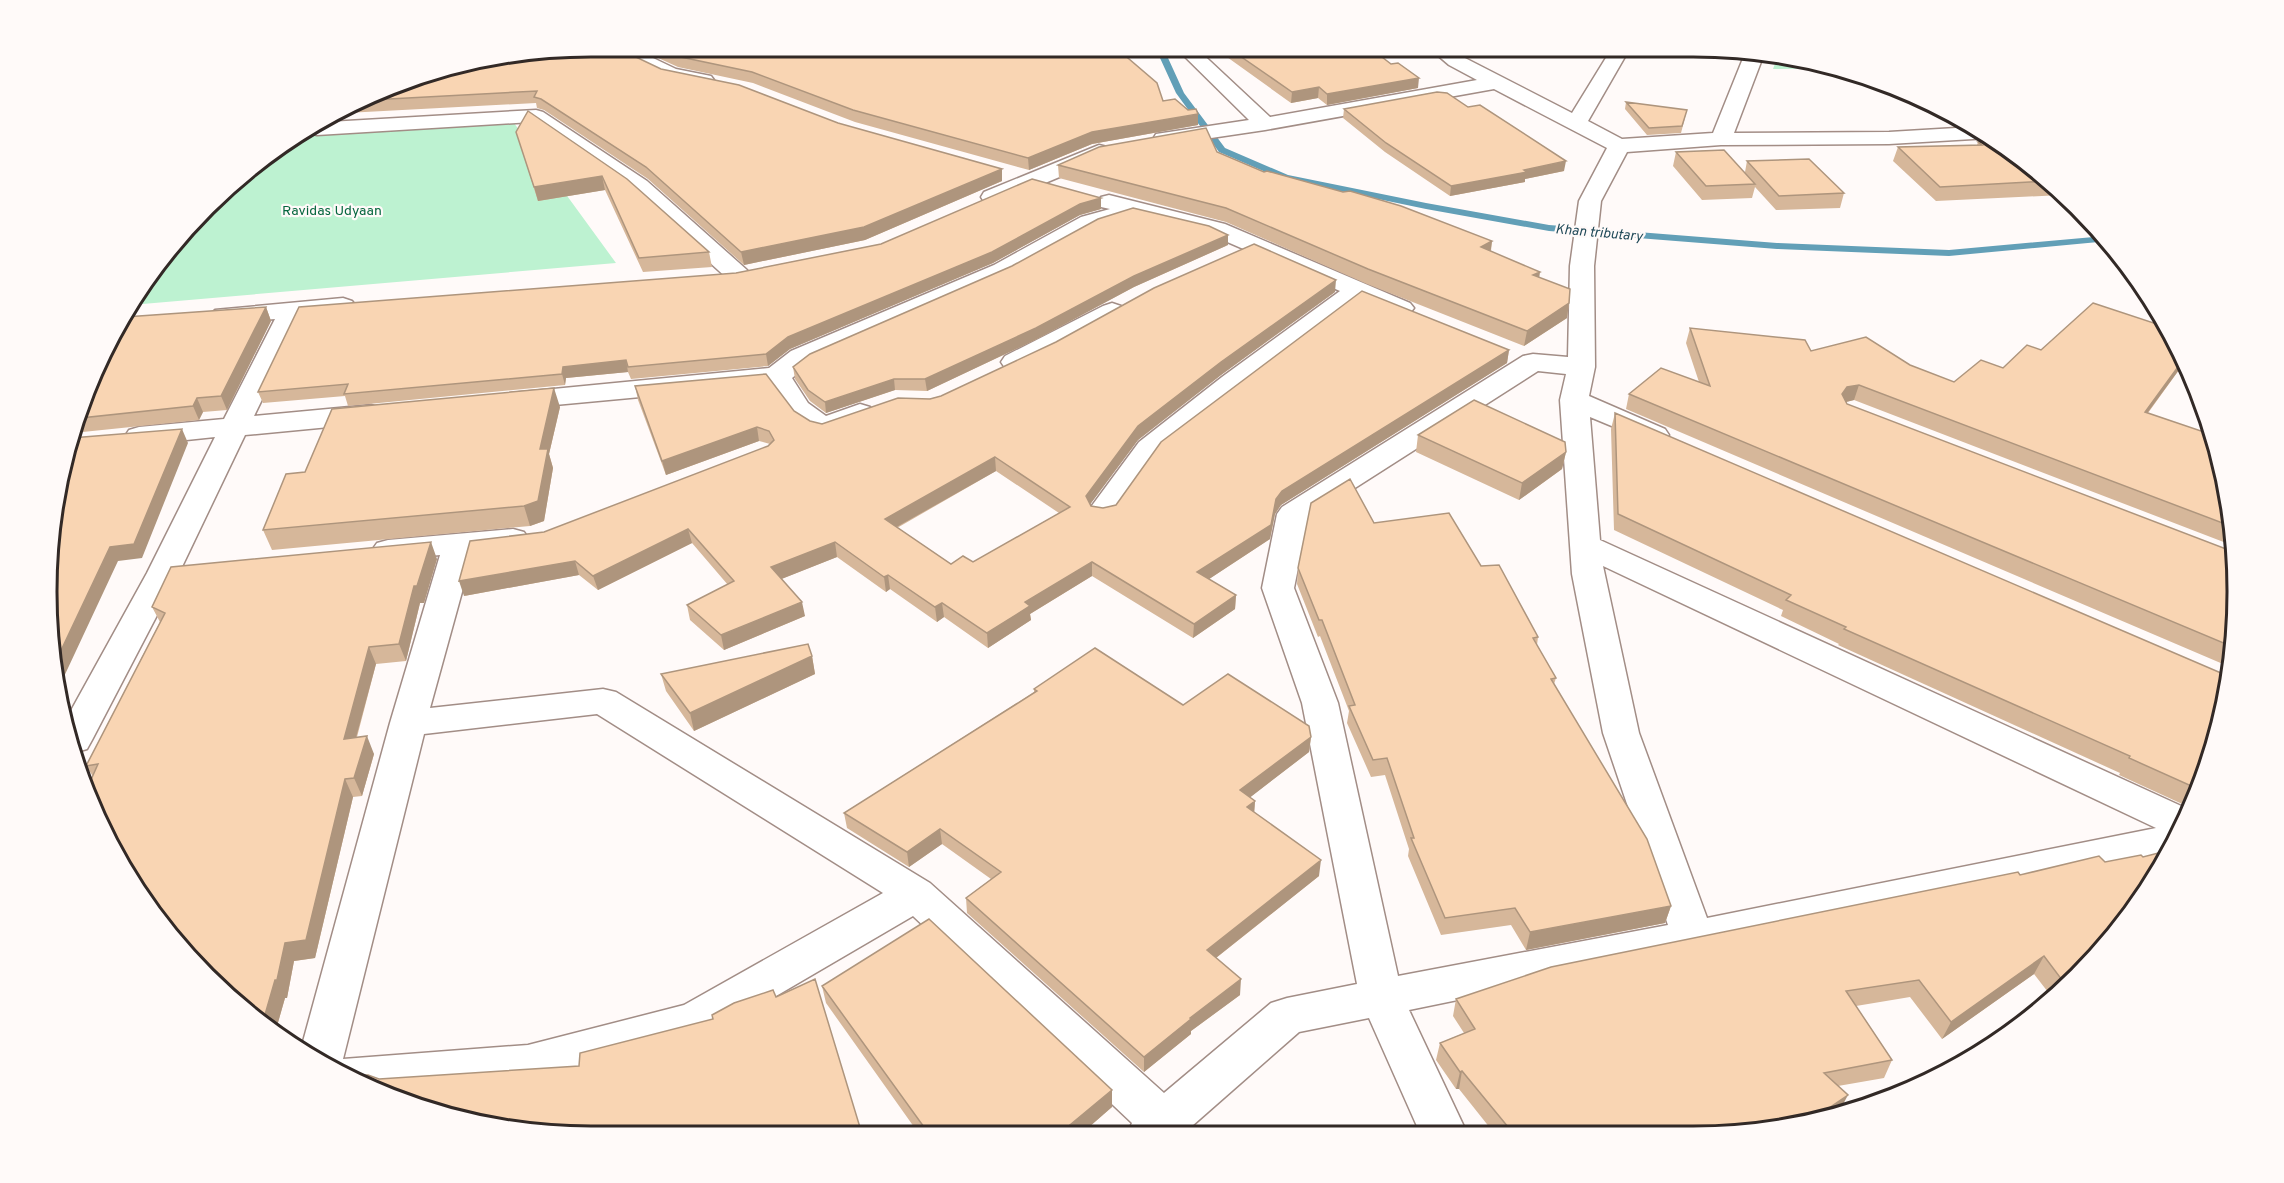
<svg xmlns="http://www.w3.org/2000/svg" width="2284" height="1183" viewBox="0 0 2284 1183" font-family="Overpass,sans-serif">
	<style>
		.green { fill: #bdf2d1 }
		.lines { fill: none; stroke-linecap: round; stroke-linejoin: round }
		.stream { fill: #629fb7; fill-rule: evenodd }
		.street-casing { stroke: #a28d86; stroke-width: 3 }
		.street { fill: #fff; fill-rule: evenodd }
		.wall { fill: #d6b79a; fill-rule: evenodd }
		.shaded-wall { fill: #ae957d }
		.building { fill: #f9d5b3; stroke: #ae957d; stroke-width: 1.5; fill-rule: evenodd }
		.labels { text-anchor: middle; stroke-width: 4.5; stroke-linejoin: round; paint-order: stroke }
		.far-park-label { font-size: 14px; fill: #05663e; stroke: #fffaf9 }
		.far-water-label { font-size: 14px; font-style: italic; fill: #214a59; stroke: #fffaf9 }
		.rim { fill: none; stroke: #322926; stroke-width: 3 }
	</style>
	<rect width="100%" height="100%" fill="#fffaf9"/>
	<path class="green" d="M1778 56 1834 65 1841 68 1773 69Z
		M514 123 616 263 131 305 138 289 259 159 306 134Z"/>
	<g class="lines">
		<path class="stream" d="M1155 47H1163L1184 93 1225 148 1288 175 1426 203 1549 225 1777 243 1949 250 2105 236 2109 241 1949 256 1777 249 1549 231 1426 209 1282 179 1219 152 1176 93Z"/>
		<g class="street-casing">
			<path id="street" d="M607 47H630L676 69 711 76 714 80 711 84C680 92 637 65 609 51Z
				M1175 47H1195L1270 117 1477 80 1449 65 1428 47H1450L1463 57 1572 113 1612 48H1630L1588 121 1622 139 1713 133 1746 51 1764 54 1734 133 1889 132 1973 127 1990 138 1889 144 1721 145 1627 152 1601 201 1594 266 1595 367 1589 396 1665 429 1669 435 1665 441 1655 444 1590 417 1600 540 2190 810 2181 833 2166 855 1409 1010 1467 1133H1420L1369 1018 1299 1032 1184 1133 1127 1134 1132 1123 913 916 711 1034 528 1083 388 1094 350 1080 301 1049 390 723 440 555 388 560 377 557 372 550 377 543 388 540 513 529 524 532 529 539 524 546 473 552 430 708 603 689 616 692 930 883 1164 1093 1271 1003 1287 998 1357 984 1302 703 1262 588 1277 514 1282 507 1523 356 1533 354 1568 357 1570 266 1579 201 1607 148 1494 89 1265 130 1164 145 1156 144 1153 139 1156 134 1249 120ZM1538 371 1566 374 1560 400 1572 574 1603 733 1668 925 1398 976 1338 703 1294 588 1308 518ZM1603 566 2156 828 1707 918 1639 733ZM597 714 883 893 684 1005 528 1045 343 1059 424 734Z
				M536 110 543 112 647 181 747 270 750 275 747 280 738 282 729 280 631 191 532 122 317 135 309 133 329 122Z
				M1099 145 1107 147 1110 152 1107 157 1000 202 992 204 984 202 981 197 984 192Z
				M1109 195 1225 224 1410 303 1414 308 1410 313 1401 316 1392 313 1361 300 1242 389 1159 454 1114 518 1103 520 1092 518 1088 511 1139 442 1222 377 1340 291 1209 234 1134 215 1122 221 1097 227 1012 275 811 363 792 378 808 403 826 416 860 404 870 407 874 413C868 421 859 423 850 427 842 430 832 436 823 436 799 435 780 402 769 385L512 409 502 407 498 401 502 395 512 393 769 368 791 351 994 265 1081 217 1110 209 1101 207 1098 202 1101 197Z
				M343 298 352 301 356 306 352 311 302 317 254 416 371 405 381 408 385 414 381 420 371 423 245 435 179 573 92 740 87 749 77 752 68 716 147 573 215 437 139 445 129 442 125 436 129 430 139 427 224 419 275 319 224 323 215 320 211 315 215 310Z
				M1112 303 1121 306 1125 311 1121 316 1025 368 1015 370 1005 368 1001 362 1005 356 1103 306Z"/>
		</g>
		<use href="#street" class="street"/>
	</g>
	<path class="wall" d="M634 47H1115L1163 101 1198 125 1092 144 1029 170 855 122 753 83 678 67Z
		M1213 47H1369L1418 88 1327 105 1318 98 1291 103Z
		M661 69 838 123 1002 181 865 240 744 265 648 179 544 110 537 108 536 103 346 113 416 76Z
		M1626 102 1687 110 1681 133 1647 135 1625 109Z
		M1468 107 1564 171 1525 179V182L1450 196 1385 152 1343 118 1344 109Z
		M528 111 709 252 712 267 643 272 605 190 538 201 516 132Z
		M1978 142 2025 159 2062 195 1936 201 1893 161 1898 147 1977 145Z
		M1217 152 1264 172 1492 241 1491 251 1539 278 1569 303 1567 318 1524 346 1367 284 1226 222 1059 178 1058 165Z
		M1676 152 1745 172 1747 161 1844 193 1840 208 1776 210 1755 187 1752 198 1702 200 1673 166Z
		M1101 198V209L1080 215 993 263 790 349 768 366 631 379 628 372 566 378 565 385 348 406 345 396 263 403 258 392 736 273 881 244Z
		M1228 245 1134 287 1037 339 927 391 895 390 826 413 810 401 795 379 793 367Z
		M1335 292 1221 375 1138 440 1090 504 1091 506 1103 508 1116 505 1509 350 1507 363 1281 505 1275 514 1270 539 1209 579 1236 595 1235 609 1193 638 1092 576 1030 614 1031 620 988 648 944 617 937 622 890 589 886 592 837 557 781 579 805 616 724 650 690 620 687 605 728 585 692 543 598 590 579 575 464 596 768 446 770 444 759 441 666 475 638 400 635 386 794 411 810 421 822 424 941 396ZM996 471 1059 513 973 562 951 564 897 528Z
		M266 307 271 321 227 410 203 412 199 420 73 433 125 317Z
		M1690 328 1811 351 1910 365 1954 382 2003 368 2041 350 2169 328 2184 363 2148 413 2233 521 2234 546 1854 400 1846 402 1847 404 2236 627 2230 667 1626 409 1629 394 1699 382 1686 343Z
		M560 407 549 454 553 468 544 521 530 526 272 550 263 530 305 472Z
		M1615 413 2219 733 2191 808 2119 775 2120 773 1838 645 1839 644 1781 616 1783 610 1614 530 1611 429Z
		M1418 435 1566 452 1562 469 1519 500 1416 452Z
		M1374 523 1481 566 1538 637 1537 645 1556 678 1554 684 1671 906 1665 923 1526 950 1511 925 1441 935 1408 856 1409 849 1385 775 1371 777 1347 723 1349 711 1320 636 1318 637 1297 584 1298 568Z
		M437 559 424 603H420L406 661 376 664 357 737 374 754 362 796 353 797 315 958 294 961 287 998H285L275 1033 260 1024 86 766 160 622 152 607Z
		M812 656 815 674 694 731 666 691 661 674Z
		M1034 689 1183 705 1311 737 1309 752 1250 797 1255 801 1254 812 1319 876 1216 958 1240 995 1191 1031V1034L1144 1072 967 913 966 898 991 879 942 844 909 867 847 828 844 813 1034 692Z
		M2020 875 2102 951 2051 996 2034 974 1942 1039 1910 997 1856 1006 1892 1060 1884 1078 1838 1086 1764 1132 1494 1133 1459 1089H1456L1436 1060 1440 1043 1464 1033 1453 1016 1456 999Z
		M822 986 1112 1107 1081 1134H919L826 1003Z"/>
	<path class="shaded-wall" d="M1419 78 1418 88 1327 105V94Z
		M1319 87 1318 98 1291 103 1292 92Z
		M1198 114V125L1092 144 1029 170 1028 158 1092 132Z
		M1566 161 1564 171 1525 179V182L1450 196 1451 186Z
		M1002 169V181L865 240 744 265 741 252Z
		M602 176 605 190 538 201 534 187Z
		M1101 198V209L1080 215 993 263 790 349 768 366 766 354 788 337 1080 204Z
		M1228 235V245L1134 287 1037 339 927 391 925 379 1134 276Z
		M1492 241 1490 255 1481 247Z
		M1540 272 1538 286 1533 275Z
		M1336 280 1335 292 1221 375 1138 440 1086 510V496L1138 426 1221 362Z
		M1569 303 1567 318 1524 346 1527 331Z
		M266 307 271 321 227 410 221 396Z
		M1509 350 1507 363 1281 505 1275 514 1270 539 1197 587V572L1276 499 1282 491Z
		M626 360 628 372 566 378 565 385 562 374 563 367Z
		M2183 360 2184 363 2137 427 2145 412Z
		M894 379 895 390 826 413 825 402Z
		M1859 385 1854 400 1842 403V394L1847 387Z
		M554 388 560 407 549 454 553 468 544 521 530 526 524 506 540 449Z
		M197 398 203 412 199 420 193 406Z
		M757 427 759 441 666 475 662 461Z
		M182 429 188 443 142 558 118 561 61 683 56 661 110 547Z
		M1566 452 1562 469 1519 500 1522 483Z
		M995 457 996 471 886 533 885 519Z
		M688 529 692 543 598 590 593 576Z
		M431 542 437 559 424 603H420L406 661 399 644 414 586Z
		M835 542 837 557 774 582 771 567Z
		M575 561 579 575 464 596 459 581Z
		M1092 562V576L1030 614 1031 620 988 648 987 633 1025 602Z
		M888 575 890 589 886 592 884 577Z
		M1236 595 1235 609 1193 638 1194 624Z
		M802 602 805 616 724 650 721 635Z
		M942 603 944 617 937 622 935 607Z
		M369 647 376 664 351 756 344 739Z
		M812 656 815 674 694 731 690 713Z
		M367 736 374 754 362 796 354 778Z
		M1311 737 1309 752 1239 806 1240 790Z
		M345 779 353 797 315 958 294 961 287 998H285L275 1033 262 1025 285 943Z
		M1255 801 1254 816 1247 807Z
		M940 829 942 844 909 867 907 852Z
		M1321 860 1319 876 1207 965V950Z
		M1671 906 1665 923 1526 950 1530 932Z
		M2044 956 2034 974 1942 1039 1951 1022Z
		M1241 979 1240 995 1191 1031V1034L1144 1072V1057L1190 1018Z
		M1462 1071 1459 1089H1456L1460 1072Z
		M1112 1090V1107L1081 1134H1059Z
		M1848 1095 1839 1112 1814 1118Z"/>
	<path class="building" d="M591 46 615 47 661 69 739 85 838 123 1002 169 864 227 741 252 646 167 541 99 534 97 537 91 370 100 416 76Z
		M655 47H1115L1157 83 1163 101 1175 99 1188 110 1196 109 1198 114 1092 132 1028 158 853 110 752 72 676 56Z
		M1227 47H1369L1391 64 1398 63 1419 78 1327 94 1319 87 1292 92Z
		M1437 92 1447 93 1468 107 1480 105 1566 161 1524 170 1527 172 1451 186 1386 143 1344 109Z
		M1626 102 1687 110 1682 126 1649 128Z
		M528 111 627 179 709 252 639 258 602 176 534 187 516 132Z
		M1206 128 1217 152 1264 172 1267 171 1343 192 1350 191 1401 206 1492 241 1481 247 1540 272 1533 275 1570 289 1569 303 1527 331 1368 269 1226 208 1058 165 1099 147Z
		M1994 140 2025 159 2048 181 1940 187 1898 147 1982 145 1978 142Z
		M1724 150 1755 184 1706 186 1676 152Z
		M1809 159 1844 193 1779 196 1747 161Z
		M1032 179 1101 198 1080 204 992 252 788 337 766 354 628 367 626 360 563 367 562 374 344 394 348 384 258 392 299 307 736 273 881 244Z
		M1133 208 1209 226 1228 235 1134 276 1036 328 925 379H894L825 402 808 390 793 367 810 354 1012 266 1098 219Z
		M1254 244 1336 280 1221 362 1138 426 1086 496 1091 506 1103 508 1116 505 1161 442 1362 291 1509 350 1282 491 1276 499 1271 525 1197 572 1236 595 1194 624 1092 562 1025 602 1030 606 987 633 942 603 935 607 888 575 884 577 835 542 771 567 802 602 721 635 687 605 734 581 688 529 593 576 575 561 459 581 470 541 544 532 768 446 774 440 769 431 757 427 662 461 635 386 766 374 794 411 810 421 822 424 898 398 930 399 941 396 1056 342 1154 288ZM995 457 1070 507 973 562 963 556 951 564 885 519Z
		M2093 303 2169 328 2183 360 2145 412 2213 435 2233 521V527L1859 385 1847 387 1842 394 1847 404 2234 552 2236 627 2233 647 1629 394 1661 368 1710 386 1690 328 1805 340 1811 351 1866 337 1910 365 1954 382 1981 360 2003 368 2027 345 2041 350Z
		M266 307 221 396 197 398 193 406 80 418 125 317Z
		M554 388 540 449H548L538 501 524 506 263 530 286 474 305 472 332 409Z
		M1474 400 1565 442 1566 452 1522 483 1418 435Z
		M1615 413 2228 676 2219 733 2198 789 2129 758 2130 756 1844 629 1846 627 1786 600 1791 595 1618 514Z
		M182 429 134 544 110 547 56 661 48 627 65 451 71 438Z
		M1350 479 1374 523 1449 513 1481 566 1499 565 1538 637 1533 638 1556 678 1551 679 1647 839 1671 906 1530 932 1515 908 1445 918 1411 838H1414L1387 758 1373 760 1349 706 1355 705 1322 620H1319L1298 568 1311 503Z
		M431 542 417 586H414L399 644 369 647 344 739 367 736 354 778 345 779 306 940 285 943 277 980H275L262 1025 182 951 88 800 86 791 98 764 86 766 165 613 152 607 171 567Z
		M808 644 812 656 690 713 661 674Z
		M1095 648 1183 705 1228 674 1309 726 1311 737 1240 790 1255 801 1247 807 1321 860 1207 950 1241 979 1190 1018 1191 1019 1144 1057 966 898 1001 872 940 829 907 852 844 813 1037 691 1034 689Z
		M2170 850 2102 951 2065 984 2044 956 1951 1022 1919 980 1846 991 1892 1060 1824 1073 1848 1095 1814 1118 1764 1132 1513 1133 1462 1071 1460 1072 1440 1043 1475 1029 1456 999 1551 967 2018 872 2020 875 2099 856 2105 862 2141 855 2143 857Z
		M929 919 1112 1090 1059 1134H929L822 986Z
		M815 979 862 1134 556 1135 451 1118 350 1080 344 1076 368 1075 379 1079 579 1066 580 1053 713 1019 712 1015 734 1003 773 990 776 997Z"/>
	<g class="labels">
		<g class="far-park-label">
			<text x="332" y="215">Ravidas Udyaan</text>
		</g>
		<g class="far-water-label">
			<text transform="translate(1599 232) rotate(5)" y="5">Khan tributary</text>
		</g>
	</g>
	<path d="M0 0H2284V1183H0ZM591 57H1693A534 534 0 0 1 2227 591V592A534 534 0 0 1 1693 1126H591A534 534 0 0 1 57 592V591A534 534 0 0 1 591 57Z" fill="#fffaf9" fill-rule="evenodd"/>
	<path class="rim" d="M591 57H1693A534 534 0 0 1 2227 591V592A534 534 0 0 1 1693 1126H591A534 534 0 0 1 57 592V591A534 534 0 0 1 591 57Z"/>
</svg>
